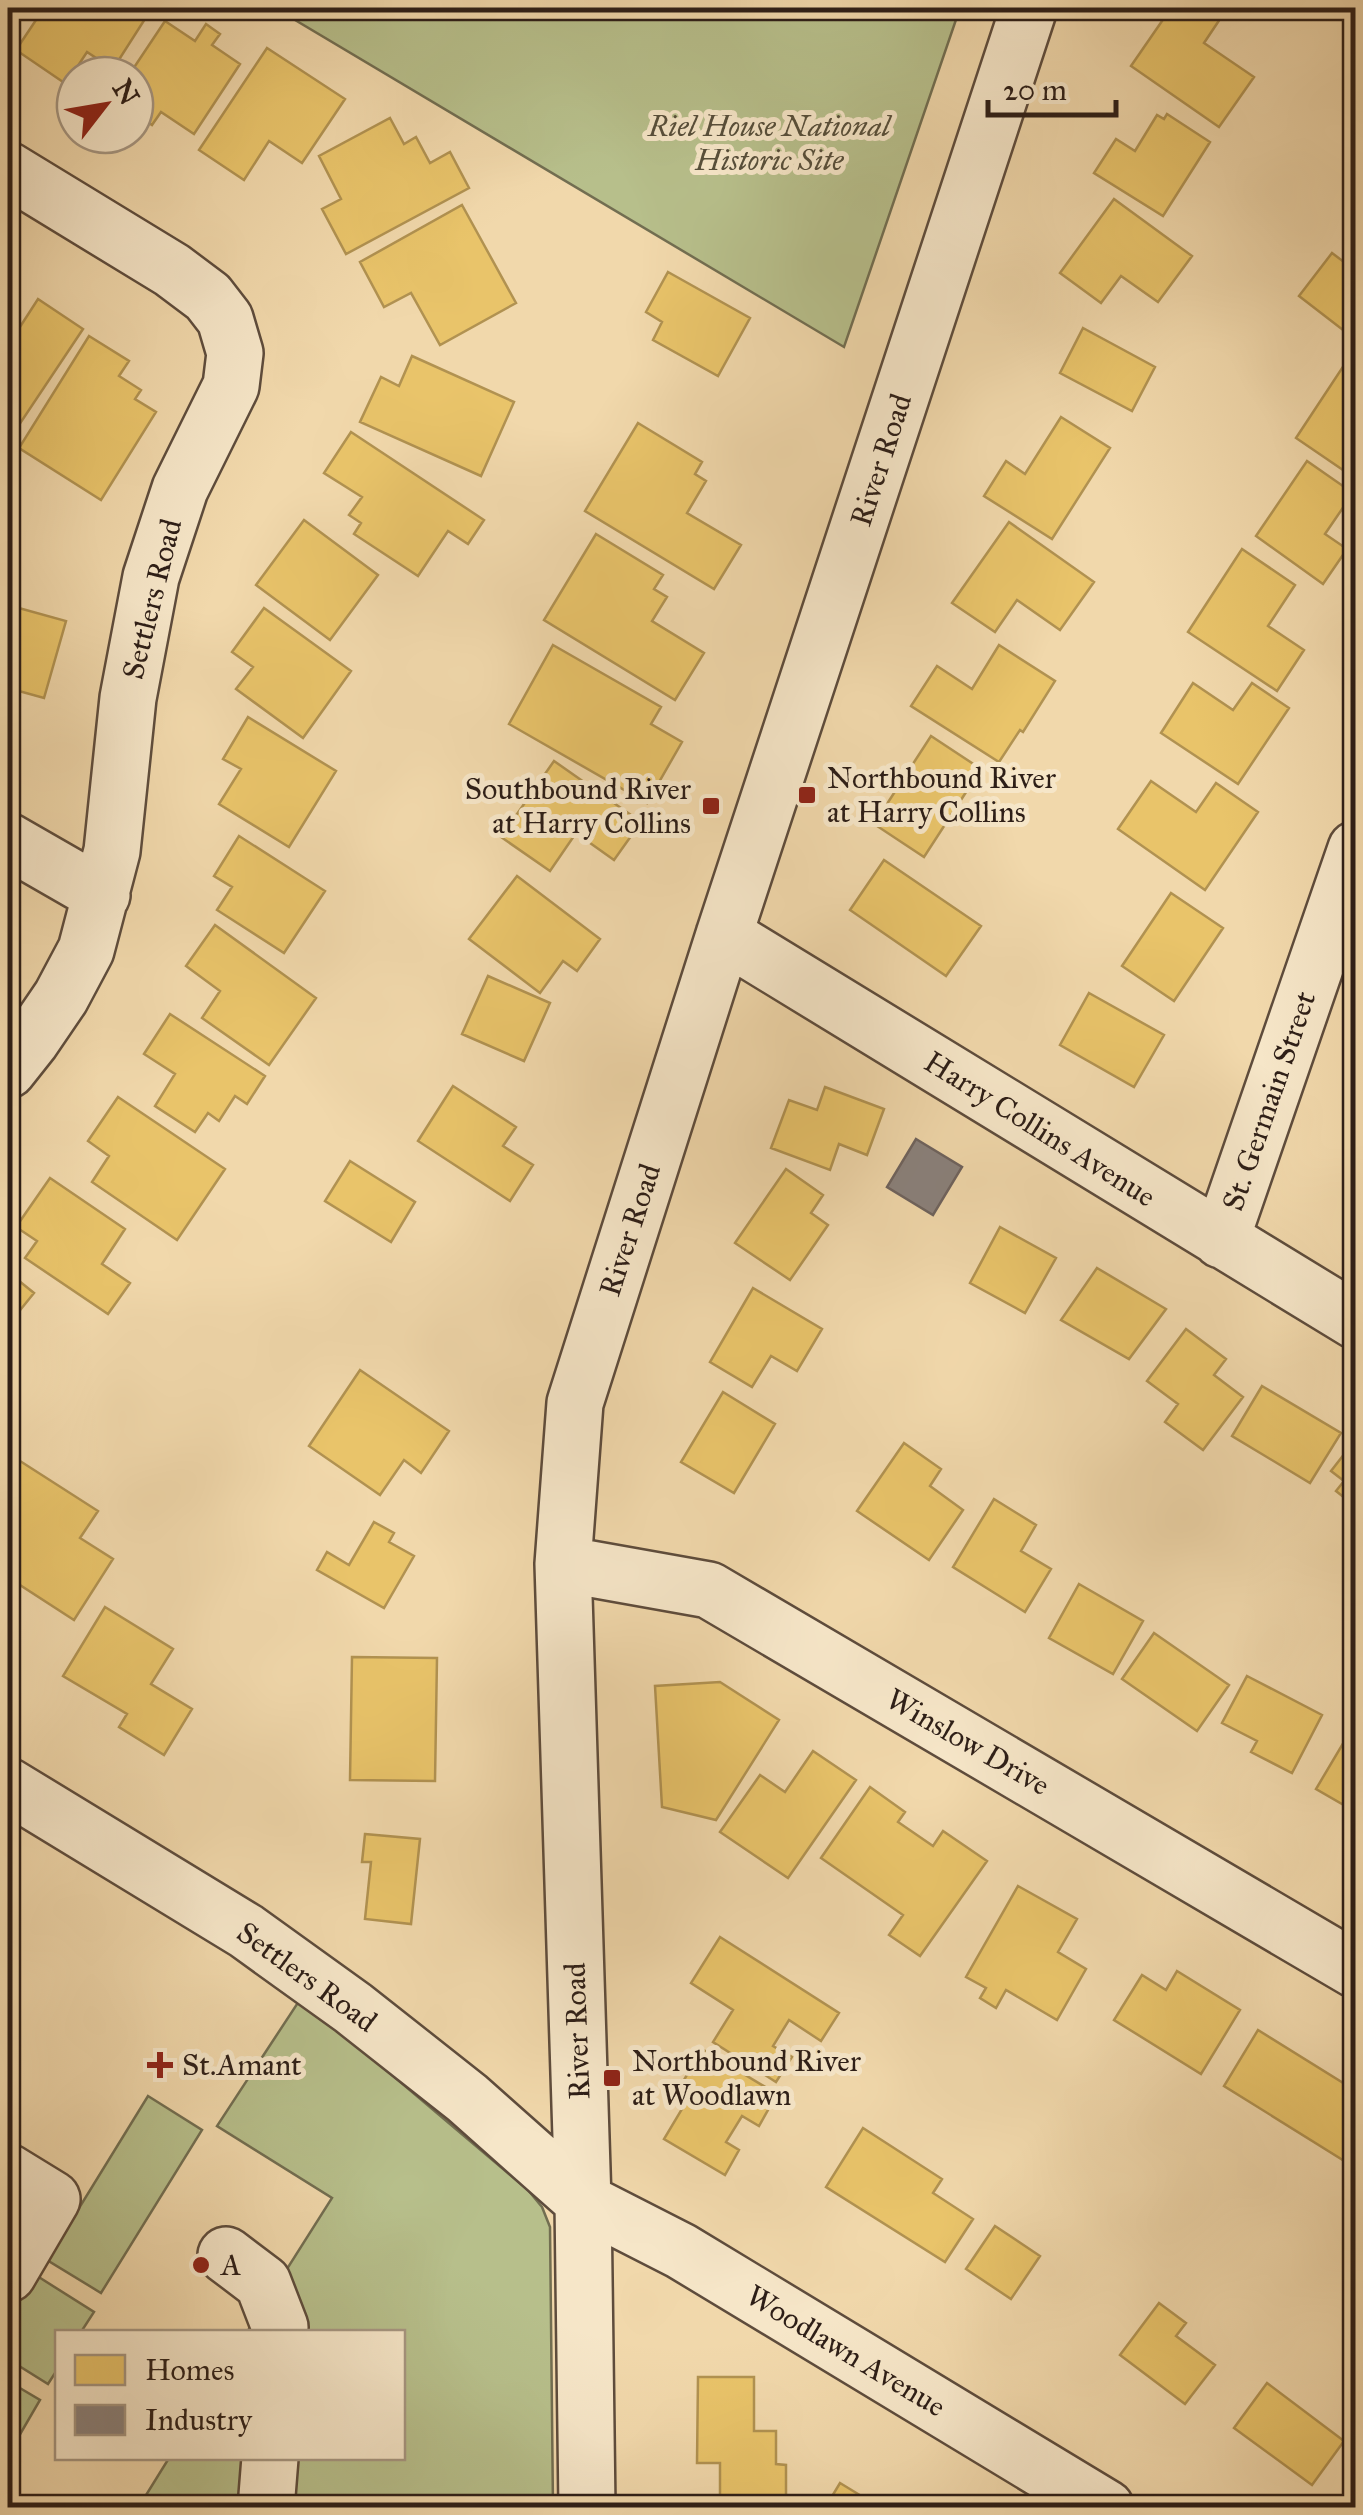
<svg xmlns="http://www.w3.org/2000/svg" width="1363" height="2515" viewBox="0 0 1363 2515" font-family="'IM FELL Great Primer',serif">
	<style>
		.green { fill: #b7bf8b; stroke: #726e51; stroke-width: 2.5 }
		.homes { fill: #e9c46a; stroke: #b19251; stroke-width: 2.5 }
		.industry { fill: #8a817c; stroke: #6e635e; stroke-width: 2.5 }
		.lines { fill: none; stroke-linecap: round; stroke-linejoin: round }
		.minor-casing { stroke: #5e4c3c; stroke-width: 60 }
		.minor { stroke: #f6e6c8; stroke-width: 55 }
		.poi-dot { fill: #8f2418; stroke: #f6e6c8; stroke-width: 4 }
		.labels { text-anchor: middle; stroke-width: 10; stroke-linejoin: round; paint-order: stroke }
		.park-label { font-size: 30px; font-style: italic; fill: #564e3a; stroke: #f6e6c8 }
		.street-label { font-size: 30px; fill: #2d1e17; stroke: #f6e6c8 }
		.poi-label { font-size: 30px; fill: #2d1e17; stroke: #f6e6c8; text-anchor: start }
	</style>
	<rect width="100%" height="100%" fill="#f1d8ab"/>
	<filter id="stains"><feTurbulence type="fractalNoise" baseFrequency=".002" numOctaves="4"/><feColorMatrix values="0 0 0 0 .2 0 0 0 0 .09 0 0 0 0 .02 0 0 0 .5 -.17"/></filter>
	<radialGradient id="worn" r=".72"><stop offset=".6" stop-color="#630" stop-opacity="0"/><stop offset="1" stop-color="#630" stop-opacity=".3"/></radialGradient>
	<path class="green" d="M275 8H960L844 347Z
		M301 1998 528 2190 542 2207 550 2227 553 2507 138 2508 169 2458H402V2332H247L332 2198 217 2126Z
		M148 2096 202 2130 101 2293 47 2260Z
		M34 2274 94 2312 81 2332H58L57 2370 48 2384 8 2359V2316Z
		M8 2381 40 2400 8 2455Z"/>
	<path class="homes" d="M44 8H152L113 69 87 52 66 84 16 50Z
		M1171 8H1203L1220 19 1204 43 1254 77 1219 127 1131 66Z
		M165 21 195 41 206 24 220 34 212 45 240 64 194 134 161 112 152 125 135 114V102L139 95 135 93V75H129Z
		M267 48 345 99 302 163 269 141 244 180 199 150Z
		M1167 114 1210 142 1163 216 1094 173 1116 139 1135 151 1157 115 1164 119Z
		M390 118 404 144 416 137 430 163 450 152 469 188 346 254 322 209 341 199 319 156Z
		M1114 199 1192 256 1158 302 1121 276 1101 303 1060 273Z
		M462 205 516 303 440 345 411 293 384 307 360 262Z
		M1332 253 1356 271V340L1299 296Z
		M668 272 750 318 718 376 653 340 662 322 646 312Z
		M38 299 83 329 9 440 8 323 18 330Z
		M1083 328 1155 367 1132 411 1060 373Z
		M89 336 129 361 119 376 141 390 135 399 156 412 101 500 19 448Z
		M1352 353 1356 355V451L1343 470 1296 438Z
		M412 356 514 402 481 476 360 422 381 377 399 386Z
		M1061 417 1110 448 1052 539 984 496 1006 461 1025 474Z
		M638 423 702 462 695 474 706 481 687 513 741 545 714 589 585 511Z
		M351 432 484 520 468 544 448 531 418 576 354 534 361 523 349 515 362 497 324 473Z
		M1307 461 1353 493 1325 534 1347 549 1323 584 1256 536Z
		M304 520 378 575 330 640 256 585Z
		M1009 522 1094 582 1060 630 1017 600 995 632 952 603Z
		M596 534 663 575 654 589 667 597 652 621 704 653 675 700 544 620Z
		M1242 549 1295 585 1268 626 1304 650 1277 691 1188 632Z
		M8 605 66 621 44 698 8 688Z
		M264 608 351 671 303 738 236 689 253 667 232 652Z
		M553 645 661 707 651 724 682 742 647 803 509 724Z
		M999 645 1055 681 1023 732 1020 730 999 762 911 706 937 666 972 689Z
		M1193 683 1233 710 1252 683 1289 708 1238 784 1161 733Z
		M248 717 336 771 289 847 219 804 241 769 223 759Z
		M931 736 981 769 924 857 874 824Z
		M554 761 641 822 614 860 576 833 550 871 501 837Z
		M1151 781 1196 812 1216 783 1258 812 1205 890 1118 829Z
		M239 836 325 891 284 953 217 910 232 887 214 876Z
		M884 860 981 926 946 976 850 910Z
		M517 876 600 939 577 971 563 961 540 993 469 939Z
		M1171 893 1223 928 1174 1001 1122 966Z
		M215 925 316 998 269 1065 202 1018 220 991 186 966Z
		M488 976 550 1003 524 1061 462 1034Z
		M1089 993 1164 1035 1134 1087 1060 1045Z
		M170 1014 265 1076 247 1104 235 1096 219 1121 208 1113 195 1132 155 1106 175 1074 144 1054Z
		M453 1086 516 1127 503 1146 533 1165 510 1201 418 1141Z
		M825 1087 884 1109 867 1155 839 1144 830 1170 771 1148 789 1100 817 1110Z
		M118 1097 225 1169 177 1240 92 1182 109 1156 88 1141Z
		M350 1161 415 1202 391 1242 325 1201Z
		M786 1169 823 1195 811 1213 828 1225 790 1280 735 1243Z
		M50 1178 125 1229 102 1264 130 1283 108 1314 25 1258 37 1241 16 1227Z
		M1000 1227 1056 1258 1025 1313 970 1283Z
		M1097 1268 1166 1309 1129 1359 1061 1320Z
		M8 1272 34 1293 8 1325Z
		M753 1288 822 1329 797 1371 771 1356 752 1387 710 1362Z
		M1186 1329 1226 1359 1214 1375 1243 1397 1203 1450 1165 1422 1178 1404 1147 1381Z
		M360 1370 449 1431 421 1473 404 1460 380 1495 309 1446Z
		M1262 1386 1341 1433 1310 1483 1232 1436Z
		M723 1392 775 1424 734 1493 681 1462Z
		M1356 1439V1507L1336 1491 1344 1481 1331 1471Z
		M904 1443 941 1469 930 1486 963 1510 929 1560 857 1511Z
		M20 1461 98 1511 80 1538 113 1559 74 1620 9 1578 8 1581V1480Z
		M994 1499 1036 1525 1021 1551 1051 1569 1025 1612 953 1567Z
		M374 1522 394 1533 389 1542 414 1556 384 1608 317 1570 327 1552 349 1565Z
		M1079 1584 1143 1621 1113 1674 1049 1638Z
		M105 1607 173 1649 151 1684 192 1709 164 1755 119 1727 127 1714 63 1676Z
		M1154 1633 1229 1685 1197 1731 1122 1679Z
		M352 1657 437 1658 435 1781 350 1780Z
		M1247 1676 1322 1715 1292 1773 1251 1752 1257 1741 1222 1723Z
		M720 1682 779 1720 716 1820 662 1807 655 1686Z
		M1351 1730 1356 1733V1812L1316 1789Z
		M813 1751 856 1780 788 1878 720 1832 760 1775 785 1792Z
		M870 1787 905 1812 898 1822 933 1846 943 1831 987 1861 920 1956 889 1935 903 1915 821 1858Z
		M365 1834 420 1839 411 1924 365 1919 371 1862H362Z
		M1018 1886 1077 1919 1058 1952 1086 1969 1057 2020 1006 1990 996 2008 980 1998 986 1988 966 1977Z
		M720 1937 839 2013 821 2041 789 2020 773 2046 792 2057 776 2082 713 2042 733 2010 691 1983Z
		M1177 1971 1240 2010 1201 2074 1114 2020 1142 1975 1166 1990Z
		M1258 2030 1356 2091V2146L1346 2162 1224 2086Z
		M702 2049 777 2094 759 2126 742 2116 726 2142 739 2150 725 2175 664 2139 685 2104 674 2097Z
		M863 2128 942 2179 933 2193 973 2219 945 2262 826 2187Z
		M995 2226 1040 2256 1011 2299 966 2269Z
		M1159 2303 1186 2323 1176 2336 1215 2365 1185 2404 1120 2355Z
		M698 2377H754V2431H776V2464L786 2465V2503H720V2463H697Z
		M1267 2383 1344 2441 1312 2485 1234 2428Z
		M840 2483 881 2508H825Z"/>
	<path class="industry" d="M916 1139 962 1167 933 1215 887 1187Z"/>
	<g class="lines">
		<g class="minor-casing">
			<path id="minor" d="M8 170 172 270 208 297 225 319 235 353 231 386 180 489 151 577 128 698 112 851 86 950 61 997 31 1041 8 1070
				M8 841 102 895
				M724 935 1356 1321
				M1221 1240 1356 849
				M563 1564 709 1590 1356 1970
				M8 1786 246 1931 353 2008 467 2098 583 2201 681 2251 1106 2508
				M8 2172 52 2199 8 2274
				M226 2255 263 2283 280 2327 279 2332
				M266 2508 270 2458
				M587 2508 583 2201 563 1564 575 1403 724 935 1029 8"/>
		</g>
		<use href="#minor" class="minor"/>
	</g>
	<g class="poi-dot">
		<rect x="797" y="785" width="20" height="20" rx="5"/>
		<rect x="701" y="796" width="20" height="20" rx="5"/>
		<path d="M155 2050h10v10h10v10h-10v10h-10v-10h-10v-10h10z"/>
		<rect x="602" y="2068" width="20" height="20" rx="5"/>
		<circle cx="201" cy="2265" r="10"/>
	</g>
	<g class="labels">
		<g class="park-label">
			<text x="769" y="136">Riel House National<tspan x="769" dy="34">Historic Site</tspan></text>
		</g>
		<g class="street-label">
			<text transform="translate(881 460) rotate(-72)" y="10">River Road</text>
			<text transform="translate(152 599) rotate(-76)" y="10">Settlers Road</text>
			<text transform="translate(1269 1101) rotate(-71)" y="10">St. Germain Street</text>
			<text transform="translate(1040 1129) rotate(32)" y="10">Harry Collins Avenue</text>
			<text transform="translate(630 1230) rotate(-72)" y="10">River Road</text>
			<text transform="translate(968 1742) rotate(30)" y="10">Winslow Drive</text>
			<text transform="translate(307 1977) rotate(36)" y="10">Settlers Road</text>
			<text transform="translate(577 2031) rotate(-92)" y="10">River Road</text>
			<text transform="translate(846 2351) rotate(31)" y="10">Woodlawn Avenue</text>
		</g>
		<g class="poi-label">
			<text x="827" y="788">Northbound River<tspan x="827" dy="34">at Harry Collins</tspan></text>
			<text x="691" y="799" text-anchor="end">Southbound River<tspan x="691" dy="34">at Harry Collins</tspan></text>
			<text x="632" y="2071">Northbound River<tspan x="632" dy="34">at Woodlawn</tspan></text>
			<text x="182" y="2075">St.Amant</text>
			<text x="221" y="2275">A</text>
		</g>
	</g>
	<rect width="1363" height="2515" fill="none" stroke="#f1d8ab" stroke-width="40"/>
	<rect x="10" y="10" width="1343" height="2495" fill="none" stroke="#2d1e17" stroke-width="5"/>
	<rect x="20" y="20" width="1323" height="2475" fill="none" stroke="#2d1e17" stroke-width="2.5"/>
	<rect x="55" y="2330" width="350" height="130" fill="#f6e6c8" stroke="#a69681" stroke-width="2.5"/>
	<rect x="75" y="2355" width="50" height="30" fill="#e9c46a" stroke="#a69681" stroke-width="2.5"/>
	<text x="145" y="2380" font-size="30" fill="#2d1e17">Homes</text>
	<rect x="75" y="2405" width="50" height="30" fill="#8a817c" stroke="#a69681" stroke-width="2.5"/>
	<text x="145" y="2430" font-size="30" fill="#2d1e17">Industry</text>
	<g transform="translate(105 105) rotate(59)"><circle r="48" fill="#f6e6c8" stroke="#a69681" stroke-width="2.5"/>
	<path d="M0-8L18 38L0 25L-18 38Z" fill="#8f2418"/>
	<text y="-15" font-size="28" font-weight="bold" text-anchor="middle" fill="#2d1e17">N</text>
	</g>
	<path d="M988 100v15h128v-15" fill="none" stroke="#2d1e17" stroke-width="5"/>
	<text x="1003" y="100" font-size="30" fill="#2d1e17" stroke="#f6e6c8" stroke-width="8" paint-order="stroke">20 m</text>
	<rect width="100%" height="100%" filter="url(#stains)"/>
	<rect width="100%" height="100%" fill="url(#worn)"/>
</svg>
